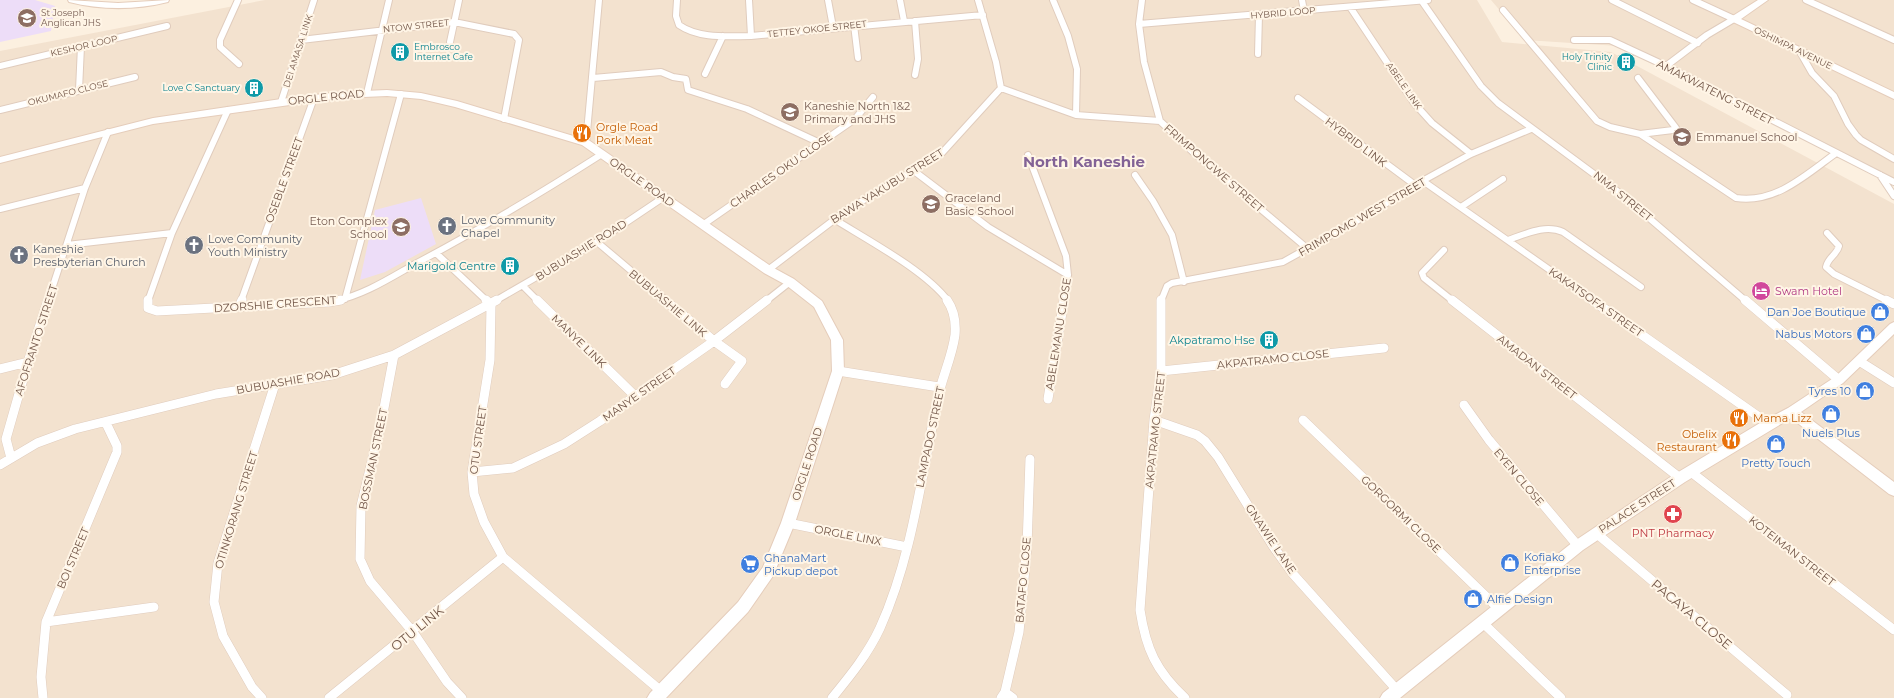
<svg xmlns="http://www.w3.org/2000/svg" width="1894" height="698" viewBox="0 0 1894 698" font-family="Montserrat,sans-serif">
	<style>
		.residential { fill: #f3e2cf }
		.education { fill: #edddf8 }
		.lines { fill: none; stroke-linecap: round; stroke-linejoin: round }
		.street-far1-casing { stroke: #e0ccbd; stroke-width: 8 }
		.street-casing { stroke: #e0ccbd; stroke-width: 10 }
		.secondary-casing { stroke: #e5cdbb; stroke-width: 2 }
		.street-far1 { stroke: #fff; stroke-width: 6 }
		.street { stroke: #fff; stroke-width: 9 }
		.secondary { fill: #fff; fill-rule: evenodd }
		.labels { text-anchor: middle; stroke-width: 4; stroke-linejoin: round; paint-order: stroke }
		.far-education-label { font-size: 9px; fill: #785e54; stroke: #fff5e6; text-anchor: start }
		.far-street-label { font-size: 9px; fill: #725648; stroke: #fff5e6 }
		.far-culture-label { font-size: 9px; fill: #0d838f; stroke: #fff5e6; text-anchor: end }
		.street-label { font-size: 11px; fill: #725648; stroke: #fff5e6 }
		.education-label { font-size: 11px; fill: #785e54; stroke: #fff5e6; text-anchor: start }
		.food-label { font-size: 11px; fill: #c56008; stroke: #fff5e6; text-anchor: start }
		.worship-label { font-size: 11px; fill: #5b616d; stroke: #fff5e6; text-anchor: start }
		.culture-label { font-size: 11px; fill: #0d838f; stroke: #fff5e6; text-anchor: end }
		.hotel-label { font-size: 11px; fill: #b23c85; stroke: #fff5e6; text-anchor: start }
		.shop-label { font-size: 11px; fill: #366cbe; stroke: #fff5e6; text-anchor: end }
		.health-label { font-size: 11px; fill: #be3a42; stroke: #fff5e6 }
		.near-street-label { font-size: 13px; fill: #725648; stroke: #fff5e6 }
		.district-label { font-size: 15px; font-weight: bold; fill: #836396; stroke: #fff5e6 }
	</style>
	<rect width="100%" height="100%" fill="#fcf0e0"/>
	<path class="residential" d="M265 0H1477L1502 42 1611 52 1894 204V698H0V51Z
		M1491 0H1894V180L1618 46 1525 40Z"/>
	<path class="education" d="M0 0H35L55 6 51 31 0 42Z
		M421 198 436 244 385 272 360 280 375 210Z"/>
	<g class="lines">
		<g class="street-far1-casing">
			<path id="street-far1" d="M238 0 220 40V47L239 64
				M677 0 676 16 679 25C699 39 728 36 751 36L983 15
				M749 0 751 36
				M828 0 833 27
				M900 0 904 21
				M978 0 996 62 1001 88
				M1053 0 1068 36 1077 69 1076 115
				M1142 0 1139 24 1144 62 1160 121 1194 153 1308 249
				M1302 0 1304 11
				M1421 0 1481 86 1498 103 1621 194 1746 301
				M1612 0 1698 43
				M1693 0 1734 19
				M1806 0 1894 40
				M1350 7 1414 103 1432 123 1471 154
				M1503 10 1597 121 1610 127 1640 134 1736 198C1775 204 1806 175 1836 153
				M915 21 918 59 915 75
				M1139 24 1428 0
				M854 25 858 58
				M301 40 454 22 514 34 519 40 504 119
				M1574 40H1610L1666 66 1894 182
				M450 42 459 0
				M1800 52 1812 73 1834 96 1848 124 1856 135 1861 140 1894 159
				M1258 54 1259 15
				M0 66 167 26
				M1666 66 1707 35 1734 19
				M705 74 723 36
				M593 78 661 72 673 77 686 79 688 90 747 109 820 143
				M1638 78 1676 128 1673 130 1640 134
				M1001 88 1076 115 1160 121
				M79 90 81 46
				M367 93 389 0
				M1298 98 1415 185
				M281 102 314 0
				M0 110 135 77
				M586 143 599 0
				M1028 155 1066 256 1068 275 1063 301
				M914 171 988 227 1068 275
				M1135 175 1153 201 1172 235 1184 282
				M1880 175 1894 196
				M1423 181 1594 301
				M1461 207 1503 179
				M0 209 85 188
				M834 219C866 239 926 271 948 301
				M704 224 855 119 873 97
				M1827 233 1839 246C1837 255 1828 257 1826 267L1834 274 1888 301
				M1508 240C1526 234 1545 224 1563 232L1641 287
				M597 242 667 301
				M67 245 172 233
				M1444 250 1422 273 1424 278 1453 301
				M436 253 487 301
				M768 270 847 210 941 154 1001 88
				M523 286 538 301
				M345 299 401 94
				M48 301 85 188 108 132
				M148 301 172 233 228 110
				M241 301 314 98
				M335 301C364 295 390 278 415 264 479 230 541 193 602 154
				M495 301 597 242 664 197
				M766 301 790 282
				M1161 301 1167 286 1172 283 1283 262 1371 213 1415 185 1471 154 1531 129"/>
		</g>
		<g class="street-casing">
			<path id="street" d="M148 300V308L157 311 329 302 341 300
				M486 300 491 305 490 360 472 472 474 494 484 522 503 557 661 691
				M537 300 635 396
				M665 300 714 341 742 361 725 384
				M1161 300V371L1154 420 1140 610C1146 649 1156 671 1185 698
				M1452 300 1680 478
				M1592 300 1769 424
				M1745 300 1839 380
				M1886 300 1894 304
				M239 307 242 300
				M394 355 381 424 361 506 360 559 370 581 413 632 447 682 462 698
				M1859 361 1894 383
				M0 369 28 362
				M838 371 939 387
				M1161 371 1384 348
				M1048 399 1064 300
				M1464 405 1489 440 1578 546
				M1154 420 1197 435 1205 441 1218 457 1273 546 1293 574 1397 690
				M1303 420 1499 609
				M11 458 6 439 28 362 48 300
				M0 465 37 443 75 429 216 394 332 375 394 355 497 300
				M472 472 513 468 564 444 600 421 714 341 767 300
				M1691 472 1894 630
				M788 523 907 547
				M1596 533 1787 695
				M46 622 154 607
				M1483 623 1561 698
				M1005 692 1013 698
				M43 698 41 677 46 622 117 452V446L106 423
				M262 698 252 687 223 636 214 602 218 563 275 384
				M329 698 503 557
				M832 698C850 676 868 654 880 628 912 557 921 478 937 402 941 379 952 358 955 335 956 323 954 310 947 300
				M1001 698 1005 692 1019 632 1027 547 1030 459"/>
		</g>
		<g class="secondary-casing">
			<path id="secondary" d="M68 0 118 3 169 0 168 2C136 10 101 10 69 2Z
				M1758 0H1768L1741 19 1894 92V99L1731 21V17Z
				M387 90 421 93 457 101 590 141 772 267 794 279 822 301 843 340 844 371 795 523 773 576 748 612 666 698H647L650 693 738 602 763 567 781 523 832 371 831 340 814 307 786 285 764 273 582 145 455 107 421 99 387 96 340 98 153 124 0 163V157L153 118 281 99 340 92Z
				M1894 322V334L1843 383 1801 412 1894 482V496L1889 494 1791 418 1685 482 1583 550 1400 698H1380L1383 693 1573 542 1675 474 1765 420 1788 408 1835 377 1890 324Z"/>
		</g>
		<use href="#street-far1" class="street-far1"/>
		<use href="#street" class="street"/>
		<use href="#secondary" class="secondary"/>
	</g>
	<defs>
		<g id="school-disc" transform="scale(1)"><circle r="9.5" fill="#8d6e63" stroke="#fff5e6"/><path d="M0-5L7-2L0 1L-7-2ZM-4 1L0 2.5L4 1V4Q0 6-4 4Z" fill="#fff"/></g>
		<g id="building-disc" transform="scale(1)"><circle r="9.5" fill="#0f9aa8" stroke="#fff5e6"/><path d="M-4-6H4V6H1V3H-1V6H-4ZM-2.5-4.3h1.7v1.8h-1.7ZM.8-4.3h1.7v1.8H.8ZM-2.5-1h1.7V.8h-1.7ZM.8-1h1.7V.8H.8Z" fill="#fff"/></g>
		<g id="restaurant-disc" transform="scale(1)"><circle r="9.5" fill="#e8710a" stroke="#fff5e6"/><path d="M-5-6h1v4h1v-4h1v4h1v-4h1v5L-1.5 .5V6h-2V.5L-5-1ZM5-6V6H3V1.5H1.5Q1.5-4 5-6Z" fill="#fff"/></g>
		<g id="church-disc" transform="scale(1)"><circle r="9.5" fill="#6b7280" stroke="#fff5e6"/><path d="M-1.2-6h2.4v3.5h3.3v2.4h-3.3V6h-2.4V-.1h-3.3v-2.4h3.3Z" fill="#fff"/></g>
		<g id="hotel-disc" transform="scale(1)"><circle r="9.5" fill="#d1479c" stroke="#fff5e6"/><path d="M-6-4.5h1.5V1H6V5H4.5V3h-9V5H-6ZM-4 0a1.8 1.8 0 1 1 3.6 0ZM.5 0V-2.5h3Q6-2.5 6 0Z" fill="#fff"/></g>
		<g id="shop-disc" transform="scale(1)"><circle r="9.5" fill="#3f7fe0" stroke="#fff5e6"/><path d="M-5-2.5h2.3a2.7 3.5 0 0 1 5.4 0H5L5.5 6h-11ZM-1.5-2.5h3a1.5 2.3 0 0 0-3 0Z" fill="#fff"/></g>
		<g id="pharmacy-disc" transform="scale(1)"><circle r="9.5" fill="#e0444e" stroke="#fff5e6"/><path d="M-2-6h4v4h4v4h-4v4h-4v-4h-4v-4h4Z" fill="#fff"/></g>
		<g id="supermarket-disc" transform="scale(1)"><circle r="9.5" fill="#3f7fe0" stroke="#fff5e6"/><path d="M-6-5.5h2.5l.6 2H6L4.5 2H-2.5L-4.4-4H-6ZM-1.5 3.2a1.3 1.3 0 1 0 .1 0ZM3 3.2a1.3 1.3 0 1 0 .1 0Z" fill="#fff"/></g>
	</defs>
	<g fill-rule="evenodd">
		<use href="#school-disc" x="27" y="18"/>
		<use href="#building-disc" x="400" y="52"/>
		<use href="#building-disc" x="1626" y="62"/>
		<use href="#building-disc" x="254" y="88"/>
		<use href="#school-disc" x="790" y="112"/>
		<use href="#restaurant-disc" x="582" y="133"/>
		<use href="#school-disc" x="1682" y="137"/>
		<use href="#school-disc" x="931" y="204"/>
		<use href="#church-disc" x="447" y="226"/>
		<use href="#school-disc" x="401" y="227"/>
		<use href="#church-disc" x="194" y="245"/>
		<use href="#church-disc" x="19" y="255"/>
		<use href="#building-disc" x="510" y="266"/>
		<use href="#hotel-disc" x="1761" y="291"/>
		<use href="#shop-disc" x="1880" y="312"/>
		<use href="#shop-disc" x="1866" y="334"/>
		<use href="#building-disc" x="1269" y="340"/>
		<use href="#shop-disc" x="1865" y="391"/>
		<use href="#shop-disc" x="1831" y="414"/>
		<use href="#restaurant-disc" x="1739" y="418"/>
		<use href="#restaurant-disc" x="1731" y="440"/>
		<use href="#shop-disc" x="1776" y="444"/>
		<use href="#pharmacy-disc" x="1673" y="514"/>
		<use href="#shop-disc" x="1510" y="563"/>
		<use href="#supermarket-disc" x="750" y="564"/>
		<use href="#shop-disc" x="1473" y="599"/>
	</g>
	<g class="labels">
		<g class="far-education-label">
			<text x="41" y="16">St Joseph<tspan x="41" dy="10">Anglican JHS</tspan></text>
		</g>
		<g class="far-street-label">
			<text transform="translate(1283 13) rotate(-5)" y="3">HYBRID LOOP</text>
			<text transform="translate(416 26) rotate(-6)" y="3">NTOW STREET</text>
			<text transform="translate(817 29) rotate(-6)" y="3">TETTEY OKOE STREET</text>
			<text transform="translate(84 46) rotate(-13)" y="3">KESHOR LOOP</text>
			<text transform="translate(1793 48) rotate(26)" y="3">OSHIMPA AVENUE</text>
			<text transform="translate(298 51) rotate(-72)" y="3">DEI AMASA LINK</text>
			<text transform="translate(1404 86) rotate(55)" y="3">ABELE LINK</text>
			<text transform="translate(68 93) rotate(-14)" y="3">OKUMAFO CLOSE</text>
		</g>
		<g class="far-culture-label">
			<text x="414" y="50" text-anchor="start">Embrosco<tspan x="414" dy="10">Internet Cafe</tspan></text>
			<text x="1612" y="60">Holy Trinity<tspan x="1612" dy="10">Clinic</tspan></text>
			<text x="240" y="91">Love C Sanctuary</text>
		</g>
		<g class="street-label">
			<text transform="translate(1715 92) rotate(27)" y="4">AMAKWATENG STREET</text>
			<text transform="translate(326 97) rotate(-6)" y="4">ORGLE ROAD</text>
			<text transform="translate(1356 142) rotate(37)" y="4">HYBRID LINK</text>
			<text transform="translate(1214 168) rotate(41)" y="4">FRIMPONGWE STREET</text>
			<text transform="translate(781 170) rotate(-35)" y="4">CHARLES OKU CLOSE</text>
			<text transform="translate(284 180) rotate(-70)" y="4">OSEBLE STREET</text>
			<text transform="translate(642 182) rotate(35)" y="4">ORGLE ROAD</text>
			<text transform="translate(887 186) rotate(-32)" y="4">BAWA YAKUBU STREET</text>
			<text transform="translate(1623 196) rotate(39)" y="4">NMA STREET</text>
			<text transform="translate(1362 217) rotate(-30)" y="4">FRIMPOMG WEST STREET</text>
			<text transform="translate(581 250) rotate(-32)" y="4">BUBUASHIE ROAD</text>
			<text transform="translate(1596 302) rotate(35)" y="4">KAKATSOFA STREET</text>
			<text transform="translate(668 303) rotate(40)" y="4">BUBUASHIE LINK</text>
			<text transform="translate(275 304) rotate(-4)" y="4">DZORSHIE CRESCENT</text>
			<text transform="translate(1058 334) rotate(-81)" y="4">ABELEMANU CLOSE</text>
			<text transform="translate(36 340) rotate(-72)" y="4">AFOFRANTO STREET</text>
			<text transform="translate(579 341) rotate(44)" y="4">MANYE LINK</text>
			<text transform="translate(1273 359) rotate(-6)" y="4">AKPATRAMO CLOSE</text>
			<text transform="translate(1537 367) rotate(38)" y="4">AMADAN STREET</text>
			<text transform="translate(288 381) rotate(-10)" y="4">BUBUASHIE ROAD</text>
			<text transform="translate(639 394) rotate(-35)" y="4">MANYE STREET</text>
			<text transform="translate(1155 430) rotate(-84)" y="4">AKPATRAMO STREET</text>
			<text transform="translate(930 437) rotate(-78)" y="4">LAMPADO STREET</text>
			<text transform="translate(478 440) rotate(-82)" y="4">OTU STREET</text>
			<text transform="translate(373 459) rotate(-78)" y="4">BOSSMAN STREET</text>
			<text transform="translate(807 464) rotate(-72)" y="4">ORGLE ROAD</text>
			<text transform="translate(1519 477) rotate(50)" y="4">EYEN CLOSE</text>
			<text transform="translate(1637 506) rotate(-33)" y="4">PALACE STREET</text>
			<text transform="translate(236 510) rotate(-73)" y="4">OTINKORANG STREET</text>
			<text transform="translate(1401 514) rotate(44)" y="4">GORGORMI CLOSE</text>
			<text transform="translate(848 535) rotate(11)" y="4">ORGLE LINX</text>
			<text transform="translate(1271 539) rotate(56)" y="4">GNAWIE LANE</text>
			<text transform="translate(1792 551) rotate(38)" y="4">KOTEIMAN STREET</text>
			<text transform="translate(73 558) rotate(-67)" y="4">BOI STREET</text>
			<text transform="translate(1023 580) rotate(-85)" y="4">BATAFO CLOSE</text>
		</g>
		<g class="education-label">
			<text x="804" y="110">Kaneshie North 1&amp;2<tspan x="804" dy="13">Primary and JHS</tspan></text>
			<text x="1696" y="141">Emmanuel School</text>
			<text x="945" y="202">Graceland<tspan x="945" dy="13">Basic School</tspan></text>
			<text x="387" y="225" text-anchor="end">Eton Complex<tspan x="387" dy="13">School</tspan></text>
		</g>
		<g class="food-label">
			<text x="596" y="131">Orgle Road<tspan x="596" dy="13">Pork Meat</tspan></text>
			<text x="1753" y="422">Mama Lizz</text>
			<text x="1717" y="438" text-anchor="end">Obelix<tspan x="1717" dy="13">Restaurant</tspan></text>
		</g>
		<g class="worship-label">
			<text x="461" y="224">Love Community<tspan x="461" dy="13">Chapel</tspan></text>
			<text x="208" y="243">Love Community<tspan x="208" dy="13">Youth Ministry</tspan></text>
			<text x="33" y="253">Kaneshie<tspan x="33" dy="13">Presbyterian Church</tspan></text>
		</g>
		<g class="culture-label">
			<text x="496" y="270">Marigold Centre</text>
			<text x="1255" y="344">Akpatramo Hse</text>
		</g>
		<g class="hotel-label">
			<text x="1775" y="295">Swam Hotel</text>
		</g>
		<g class="shop-label">
			<text x="1866" y="316">Dan Joe Boutique</text>
			<text x="1852" y="338">Nabus Motors</text>
			<text x="1851" y="395">Tyres 10</text>
			<text x="1831" y="437" text-anchor="middle">Nuels Plus</text>
			<text x="1776" y="467" text-anchor="middle">Pretty Touch</text>
			<text x="1524" y="561" text-anchor="start">Kofiako<tspan x="1524" dy="13">Enterprise</tspan></text>
			<text x="764" y="562" text-anchor="start">GhanaMart<tspan x="764" dy="13">Pickup depot</tspan></text>
			<text x="1487" y="603" text-anchor="start">Alfie Design</text>
		</g>
		<g class="health-label">
			<text x="1673" y="537">PNT Pharmacy</text>
		</g>
		<g class="near-street-label">
			<text transform="translate(1692 614) rotate(40)" y="5">PACAYA CLOSE</text>
			<text transform="translate(417 628) rotate(-39)" y="5">OTU LINK</text>
		</g>
		<g class="district-label">
			<text x="1084" y="167">North Kaneshie</text>
		</g>
	</g>
</svg>
